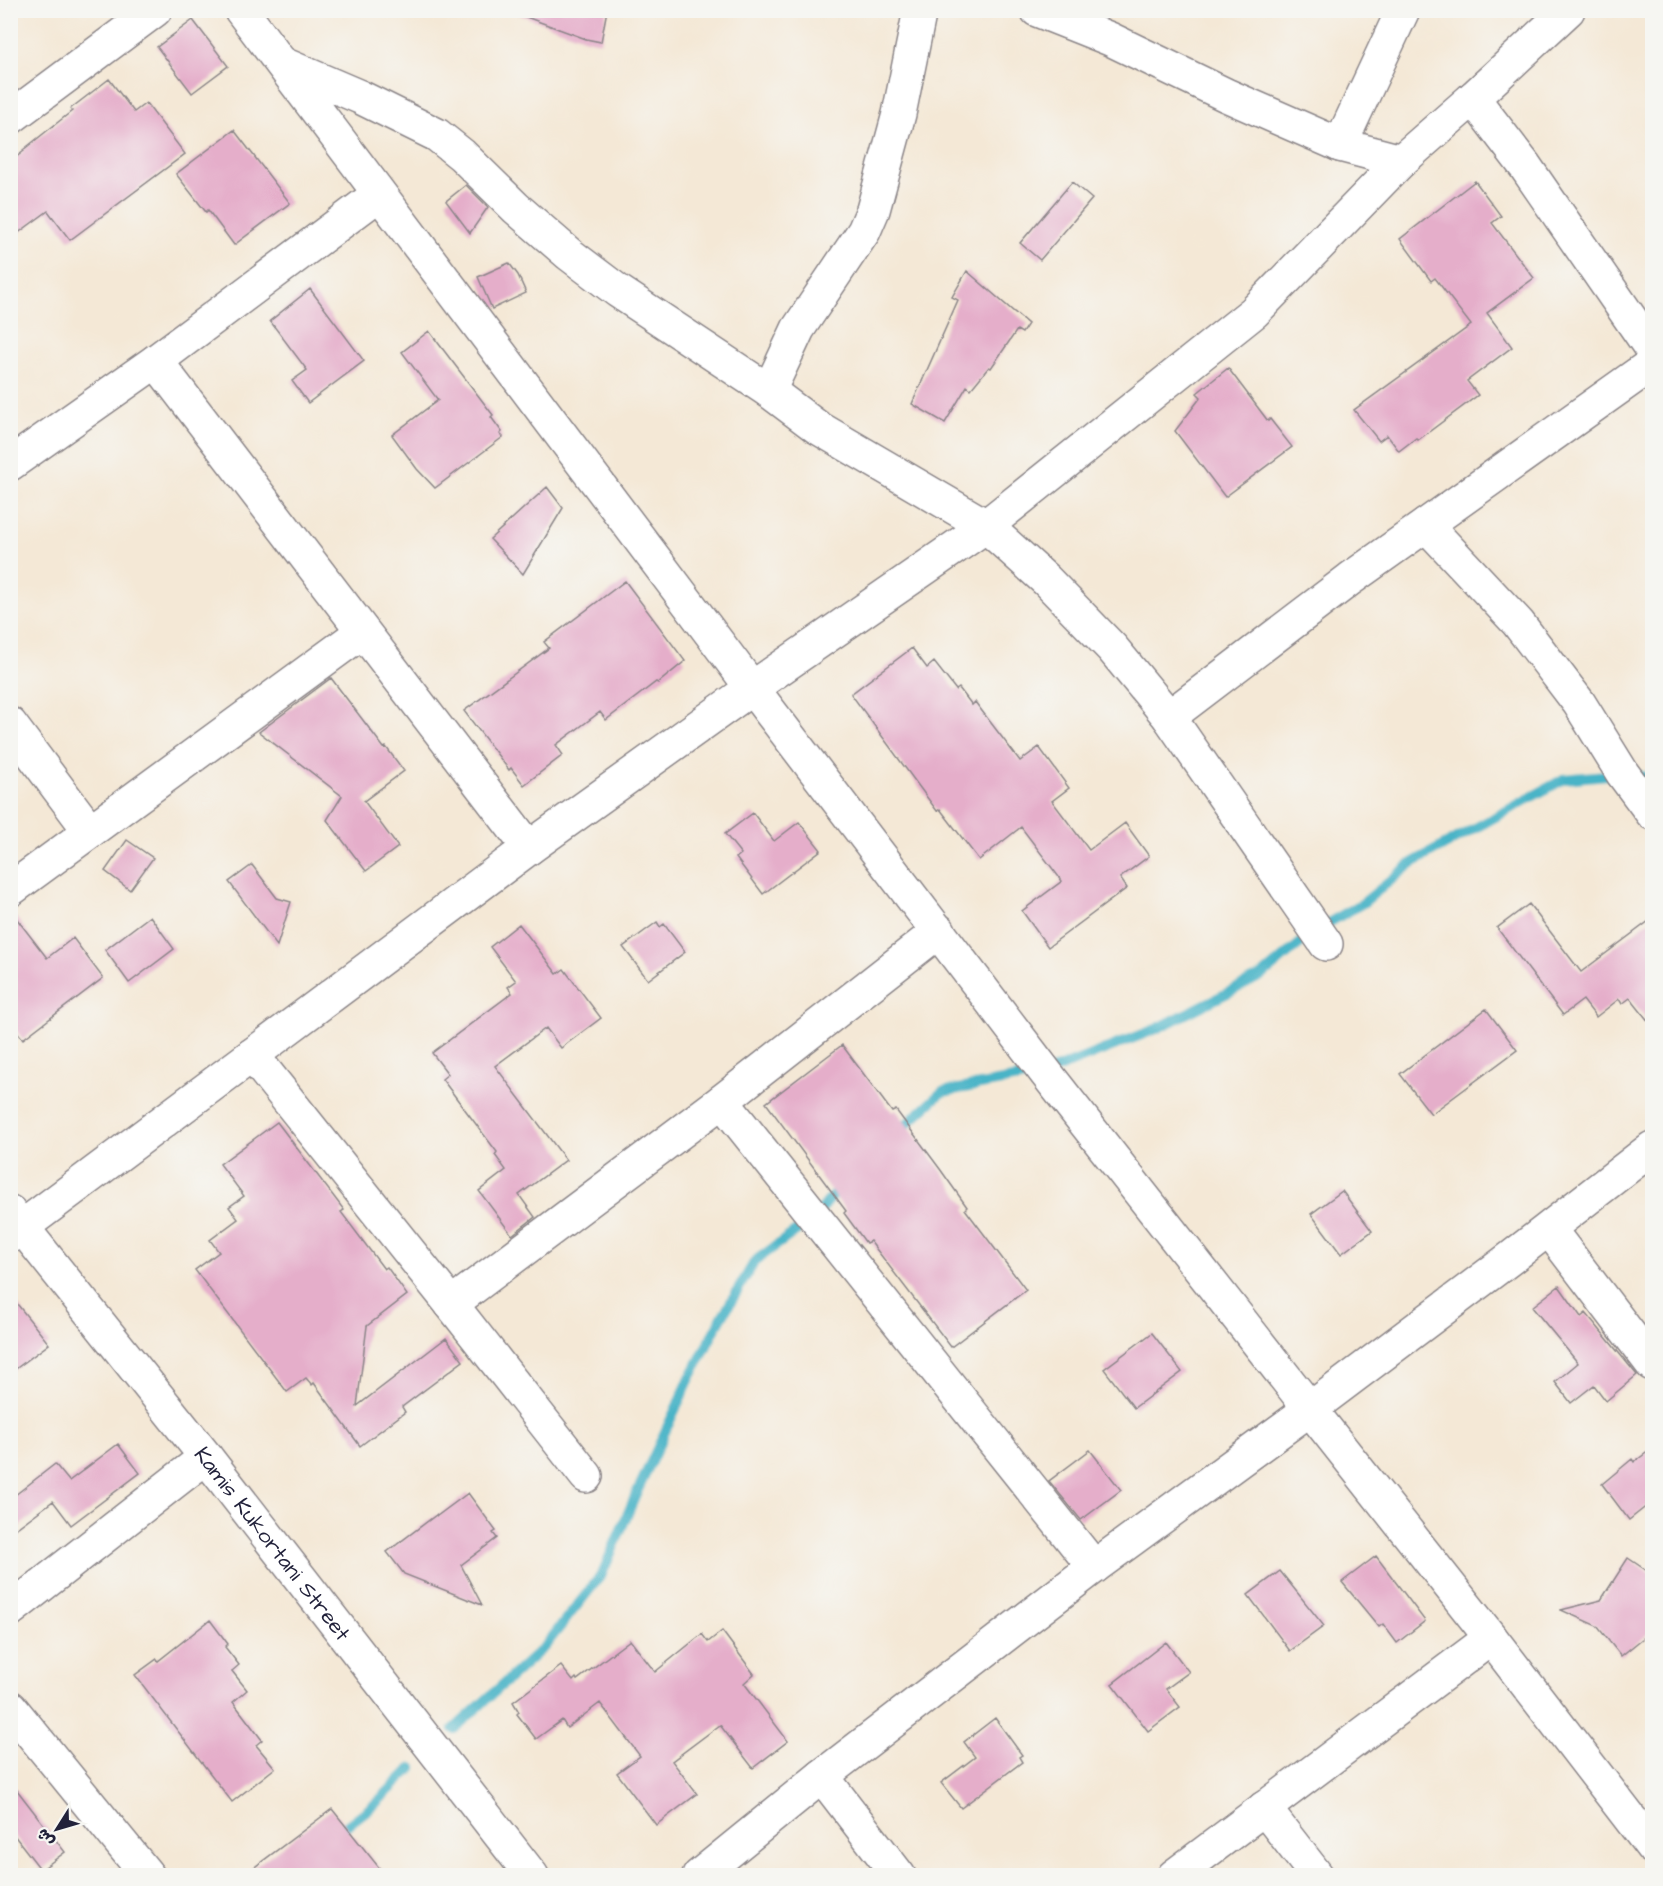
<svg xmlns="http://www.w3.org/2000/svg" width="1663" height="1886" viewBox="0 0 1663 1886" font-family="'Architects Daughter','Playpen Sans Arabic',sans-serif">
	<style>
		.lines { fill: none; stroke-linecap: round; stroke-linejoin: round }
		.stream { stroke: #49b4c7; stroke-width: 10 }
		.building { fill: #e5aeca }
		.street-casing { stroke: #8b8588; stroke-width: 36 }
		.street { stroke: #fff; stroke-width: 33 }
		.labels { text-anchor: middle; stroke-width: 4.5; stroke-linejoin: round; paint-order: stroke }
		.street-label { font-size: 22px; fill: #22223b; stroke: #f6f6f2 }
	</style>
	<rect width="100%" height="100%" fill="#f6f6f2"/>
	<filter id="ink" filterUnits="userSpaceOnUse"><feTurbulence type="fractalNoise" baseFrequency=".0167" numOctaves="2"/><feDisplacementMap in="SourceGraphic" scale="12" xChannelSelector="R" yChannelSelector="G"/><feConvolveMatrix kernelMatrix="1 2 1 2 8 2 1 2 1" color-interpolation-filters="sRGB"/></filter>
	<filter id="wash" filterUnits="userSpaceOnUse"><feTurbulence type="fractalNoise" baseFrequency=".008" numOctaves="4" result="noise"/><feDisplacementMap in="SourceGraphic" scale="24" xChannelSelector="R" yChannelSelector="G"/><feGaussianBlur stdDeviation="1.35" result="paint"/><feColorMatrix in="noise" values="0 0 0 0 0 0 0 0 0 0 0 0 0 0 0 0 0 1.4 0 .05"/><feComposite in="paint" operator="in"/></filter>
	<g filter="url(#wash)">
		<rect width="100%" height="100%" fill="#f4e8d6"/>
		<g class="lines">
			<path class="stream" d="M1633 775 1652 778
				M897 1133 942 1092 1046 1073 1156 1029 1263 975 1316 930 1363 903 1412 863 1564 779 1617 774
				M454 1729 545 1646 602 1574 637 1492 689 1380 719 1322 755 1261 814 1218 842 1185
				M336 1834 375 1804 412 1768"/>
		</g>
		<g id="blocks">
			<path class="building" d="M519 10H607L601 42 586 39 518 14Z
				M193 20 228 66 192 93 157 47Z
				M109 79 134 112 146 103 185 154 70 240 48 211 10 239V162L24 151 23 150 72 111 70 109Z
				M234 130 290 203 234 245 208 210 206 212 176 174Z
				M1475 181 1501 216 1492 223 1534 278 1487 313 1512 347 1467 381 1478 395 1418 440 1416 438 1399 451 1387 435 1379 441 1354 410 1471 325 1435 278 1431 281 1400 239Z
				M1072 182 1092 199 1040 260 1020 243Z
				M466 185 488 207 470 233 446 201Z
				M509 263 518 275 526 293 492 309 478 277Z
				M967 271 1028 324 1022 333 1017 330 991 368 989 367 971 389 967 386 945 423 912 404 958 300 952 297Z
				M310 289 364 361 308 403 292 381 307 370 270 321Z
				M429 331 493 415 491 417 502 432 500 434 503 437 435 488 417 469 392 435 438 400 402 352Z
				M1228 368 1268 421 1270 419 1292 447 1225 497 1175 431 1201 397 1197 393Z
				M547 487 563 508 523 574 490 539Z
				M625 581 685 661 658 683 656 682 606 720 600 712 556 745 563 755 524 785 511 768 509 770 464 711 549 648 544 642Z
				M912 648 927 668 934 662 956 690 959 688 972 705 975 702 1020 761 1039 747 1069 788 1052 801 1089 850 1125 823 1149 856 1120 878 1127 888 1048 947 1022 911 1062 881 1021 827 979 860 940 809 937 811 851 694Z
				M331 678 384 748 386 747 404 771 364 801 398 847 366 871 327 820 342 796 259 732Z
				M753 813 774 841 799 822 821 850 763 894 736 858 741 854 725 834Z
				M127 840 153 858 130 890 105 871Z
				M252 865 277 898 291 902 277 946 229 882Z
				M1529 904 1581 972 1653 918V1027L1630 998 1622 1004 1619 999 1596 1017 1583 1000 1563 1015 1497 928Z
				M10 910 47 958 73 938 103 978 23 1039 10 1023Z
				M150 916 174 949 129 983 105 950Z
				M657 922 660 927 664 924 685 952 648 980 623 947Z
				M519 924 557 974 564 969 601 1018 561 1048 546 1028 495 1066 566 1160 519 1195 535 1217 512 1235 479 1191 506 1170 495 1155 497 1152 442 1079 448 1074 432 1053 512 993 508 987 516 981 490 947Z
				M1486 1009 1517 1050 1431 1114 1400 1074Z
				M842 1045 892 1112 896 1110 940 1169 967 1207 965 1209 1026 1290 951 1347 870 1241 866 1243 844 1213 846 1211 766 1103Z
				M277 1122 344 1210 341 1212 384 1269 387 1267 407 1295 367 1326 357 1406 446 1338 463 1361 402 1407 405 1412 360 1446 314 1383 312 1385 306 1378 287 1392 195 1270 219 1252 210 1240 238 1219 229 1207 244 1196 220 1164Z
				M1342 1191 1372 1231 1341 1254 1311 1214Z
				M1559 1286 1581 1317 1586 1313 1637 1375 1606 1401 1594 1385 1571 1403 1555 1382 1578 1363 1532 1307Z
				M10 1295 49 1344 10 1373Z
				M1152 1333 1182 1372 1134 1408 1104 1369Z
				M118 1444 140 1473 71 1525 53 1501 10 1533V1499L55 1464 69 1481Z
				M1653 1448V1501L1629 1520 1602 1484 1632 1459 1634 1462Z
				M1090 1450 1121 1490 1081 1520 1049 1481Z
				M468 1493 496 1531 493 1533 497 1538 461 1565 482 1605 404 1574 387 1552 436 1515 437 1516Z
				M1376 1556 1425 1621 1397 1643 1383 1624 1379 1627 1342 1582Z
				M1628 1558 1653 1575V1630L1621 1656 1597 1626 1561 1610 1601 1600Z
				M1280 1571 1324 1626 1290 1651 1248 1595Z
				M210 1620 228 1644 225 1647 239 1665 232 1671 247 1690 233 1702 262 1740 256 1745 275 1768 232 1802 135 1675 157 1659 158 1661Z
				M722 1631 754 1674 744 1683 788 1741 753 1768 720 1725 672 1761 697 1794 656 1825 617 1773 640 1756 600 1703 567 1728 562 1720 536 1739 517 1714 519 1712 513 1702 561 1666 573 1681 576 1678 577 1680 630 1640 655 1672 702 1634 708 1642Z
				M1166 1642 1189 1672 1166 1689 1180 1707 1148 1731 1112 1684Z
				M995 1718 1022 1755 1019 1757 1022 1762 961 1808 941 1783 975 1757 964 1742Z
				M10 1781 65 1852 41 1870 10 1830Z
				M332 1809 385 1875H244Z"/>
		</g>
	</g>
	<g filter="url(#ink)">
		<use href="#blocks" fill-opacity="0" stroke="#8b8588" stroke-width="1.5"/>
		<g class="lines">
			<g class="street-casing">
				<g id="street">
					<path d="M1037 10 1110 39 1226 95 1340 145 1401 161"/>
					<path d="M1568 10 1473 98 1525 166 1652 350"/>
					<path d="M283 64 360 97 437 135 462 155 516 208 569 254 618 291 769 391 817 427 986 526 1046 580 1112 648 1169 717 1326 944"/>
					<path d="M1473 98 1401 161 1254 312 986 526 752 688 1046 1073 1310 1409 1512 1257 1652 1148"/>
					<path d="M10 118 155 10"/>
					<path d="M1340 145 1403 10"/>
					<path d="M156 361 529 848"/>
					<path d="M769 391 798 329 864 231 873 210 899 114 920 10"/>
					<path d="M10 464 156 361 379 194"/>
					<path d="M1426 525 1518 623 1579 703 1623 774 1652 813"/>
					<path d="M1169 717 1350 579 1652 364"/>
					<path d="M10 724 90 831"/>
					<path d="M10 890 362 632"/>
					<path d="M252 1055 451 1304 586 1476"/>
					<path d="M722 1101 1094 1567"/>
					<path id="s1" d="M10 1212 206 1457 532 1876"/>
					<path d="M1549 1229 1652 1364"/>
					<path d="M10 1236 529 848 752 688 241 10"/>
					<path d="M451 1304 722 1101 939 931"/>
					<path d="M10 1610 206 1457"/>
					<path d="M10 1707 148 1876"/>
					<path d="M822 1776 899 1876"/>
					<path d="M1264 1808 1317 1876"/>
					<path d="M699 1876 822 1776 1094 1567 1310 1409 1491 1638 1652 1847"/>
					<path d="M1174 1876 1491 1638"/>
				</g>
			</g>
			<use href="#street" class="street"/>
		</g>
	</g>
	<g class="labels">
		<g class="street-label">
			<text dy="8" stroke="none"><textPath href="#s1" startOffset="423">Kamis Kukortani Street</textPath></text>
		</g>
	</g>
	<rect width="1663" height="1886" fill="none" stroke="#f6f6f2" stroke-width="36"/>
	<g transform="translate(57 1829) rotate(233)" stroke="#f6f6f2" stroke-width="4.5" paint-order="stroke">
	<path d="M0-4.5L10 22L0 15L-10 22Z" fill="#22223b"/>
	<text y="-9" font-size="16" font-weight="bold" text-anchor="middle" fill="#22223b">ش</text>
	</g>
</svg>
